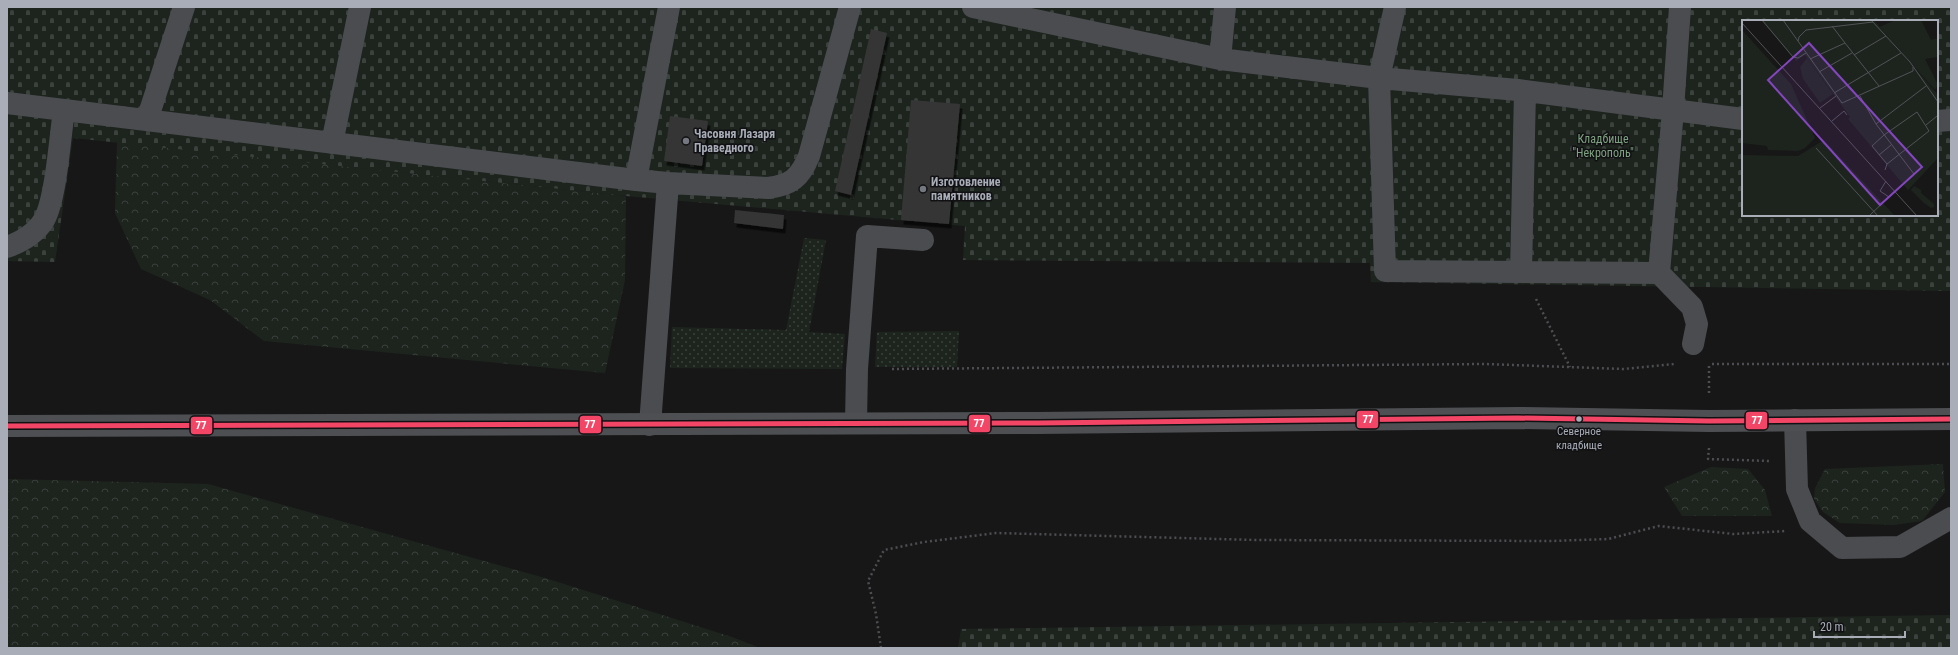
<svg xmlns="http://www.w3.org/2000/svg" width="1958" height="655" viewBox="0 0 1958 655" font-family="'Roboto Condensed',sans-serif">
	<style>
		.grass { fill: url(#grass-dots) }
		.forest { fill: url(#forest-crowns) }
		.cemetery { fill: url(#cemetery-stones); fill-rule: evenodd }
		.building { fill: #353536; filter: url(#shadow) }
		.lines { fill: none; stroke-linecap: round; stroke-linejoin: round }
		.path { stroke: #4d4e52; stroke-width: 2.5; stroke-dasharray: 2 3; stroke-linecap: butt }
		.minor { stroke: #4b4c50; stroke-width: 22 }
		.major { stroke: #4d4f52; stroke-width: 22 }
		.bus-1-casing { stroke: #111113; stroke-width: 8 }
		.bus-1 { stroke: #f34667; stroke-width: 5 }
		.poi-dot { fill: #757880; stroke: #111113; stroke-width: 1.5 }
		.bus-dot { fill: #a8adb8; stroke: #111113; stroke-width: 1.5 }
		.labels { text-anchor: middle; stroke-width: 3; stroke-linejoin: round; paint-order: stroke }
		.bus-label { font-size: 11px; fill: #a8adb8; stroke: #111113 }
		.poi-label { font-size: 12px; font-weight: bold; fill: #a8adb8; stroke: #111113; text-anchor: start }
		.park-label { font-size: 12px; fill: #7fa381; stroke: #111113 }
		.inset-road { fill: none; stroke: #515357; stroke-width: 1 }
		.view { fill: #8446be; fill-opacity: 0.15; stroke: #8446be; stroke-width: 2 }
		.inset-edge { fill: none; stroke: #a8adb8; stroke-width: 2 }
		.line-badge { stroke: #111113; stroke-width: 1.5 }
		.badge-label { font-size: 11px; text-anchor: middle; font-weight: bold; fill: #fff }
	</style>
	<defs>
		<pattern id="grass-dots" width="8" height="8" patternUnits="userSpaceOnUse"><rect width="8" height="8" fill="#1d241e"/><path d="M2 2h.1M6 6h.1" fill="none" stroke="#3b413d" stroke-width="1.8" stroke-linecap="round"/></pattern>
		<pattern id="forest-crowns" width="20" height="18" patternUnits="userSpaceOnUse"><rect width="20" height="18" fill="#1d241e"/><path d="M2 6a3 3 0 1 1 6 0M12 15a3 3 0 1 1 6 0" fill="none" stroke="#3b413d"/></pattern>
		<pattern id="cemetery-stones" width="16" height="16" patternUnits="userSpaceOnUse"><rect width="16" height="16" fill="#1d241e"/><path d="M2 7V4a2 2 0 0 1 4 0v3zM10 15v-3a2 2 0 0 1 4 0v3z" fill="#3b413d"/></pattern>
		<filter id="shadow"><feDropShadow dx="2.5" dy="4.5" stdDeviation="0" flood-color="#0009"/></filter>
	</defs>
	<rect width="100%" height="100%" fill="#171717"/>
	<path class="grass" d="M804 238 826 240 809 332 845 334 842 369 670 368 672 327 786 330Z
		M959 331 957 367H875L877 332Z"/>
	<path class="forest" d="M117 142 626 196 625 280 605 373 264 341 210 300 141 269 115 213Z
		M1943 464 1945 492 1922 521 1894 525 1840 523 1823 512 1814 499 1815 488 1825 469Z
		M1711 467 1748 469 1765 490 1772 516H1682L1664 487Z
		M7 479 208 484 545 578 732 637 760 648H7Z"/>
	<path class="cemetery" d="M7 7H1951V291L1371 282 1370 263 963 260 965 226 626 196 73 138 55 262 7 261ZM1743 21H1937V215H1743Z
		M1951 615V648H958L961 629Z"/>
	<path class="building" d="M871 29 887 33 851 195 835 191Z
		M911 100 960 104 949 224 901 220Z
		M670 116 708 121 702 166 664 161Z
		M735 210 784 215 783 229 734 223Z"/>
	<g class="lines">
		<path class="path" d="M1536 299 1570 367
			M1712 364H1951
			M1709 366V395
			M892 369 1485 364 1623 369 1675 364
			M1709 448 1708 459 1770 461
			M881 648 876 614 868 581 884 550 924 542 996 533 1256 540 1551 541 1608 539 1659 526 1733 534 1786 531"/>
		<path class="minor" d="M973 7 1220 59 1379 78 1518 90 1743 119
			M1395 7 1379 78 1385 271 1659 273
			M1680 7 1673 110 1659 273 1692 307 1697 324 1693 344
			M1220 59 1225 7
			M7 103 636 180 668 183 768 188C791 185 800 178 809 156L850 7
			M147 120 184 7
			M1937 121 1950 120
			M332 143 360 7
			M636 180 669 7
			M7 247C21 242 36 233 44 220 56 199 60 137 64 110
			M1521 272 1525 91
			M1795 420 1797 489 1810 521 1842 548 1900 547 1951 518
			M856 422 857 369 867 236 923 240
			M650 425 668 183"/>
		<path class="major" d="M7 426 1038 423 1518 418 1709 421 1951 419"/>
		<g class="bus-1-casing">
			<path id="bus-1" d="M7 426 1038 423 1518 418 1709 421 1951 419"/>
		</g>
		<use href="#bus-1" class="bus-1"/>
	</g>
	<g class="poi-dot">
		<circle cx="686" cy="141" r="4"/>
		<circle cx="923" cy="189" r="4"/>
	</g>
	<circle class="bus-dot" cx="1579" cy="419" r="3.5"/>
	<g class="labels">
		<g class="bus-label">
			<text x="1579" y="435">Северное<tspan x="1579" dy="14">кладбище</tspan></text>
		</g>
		<g class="poi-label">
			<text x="694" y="138">Часовня Лазаря<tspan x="694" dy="14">Праведного</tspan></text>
			<text x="931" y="186">Изготовление<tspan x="931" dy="14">памятников</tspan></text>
		</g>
		<g class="park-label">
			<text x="1603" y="143">Кладбище<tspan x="1603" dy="14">"Некрополь"</tspan></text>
		</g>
	</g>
	<g transform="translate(1742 20)">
		<rect width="196" height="196" fill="#171717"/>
		<path d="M154 0H179L189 20 196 18V37L183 39 196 65 193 70 137 7Z" fill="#1d241e"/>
		<path d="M0 10 49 64 73 118 63 128 56 131 26 130 25 126 0 123ZM65 38 91 74 78 83 61 59 58 47ZM172 166 179 170V173L192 184V187L189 188 182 183 169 170Z" fill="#1d241e"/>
		<path d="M19 0H132L196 75V138L166 170 106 99 108 97 63 35 54 41ZM82 120 153 196H0V135L56 136Z" fill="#1d241e"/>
		<path class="inset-road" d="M20 0 51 37 56 38 64 33M41 0 100 83 171 51V47M129 0 168 42 196 82M0 3 175 196M90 6 103 23M56 21 57 17 64 10 131 2M112 35 144 16M68 39 103 23 137 66M77 52 110 33M92 73 159 33M118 76 134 104 172 154M78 88 94 76M90 101 102 91 105 95M134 104 184 66M184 105 195 96M74 128 136 196M137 135 149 125M143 150 145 144 187 111 175 92 142 115 130 126 145 144M144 161 138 171 147 177M127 196 153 171"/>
		<path class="view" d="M67 23 180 147 138 185 26 60Z"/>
		<rect width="196" height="196" class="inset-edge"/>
	</g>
	<g class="line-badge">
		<rect x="1356" y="410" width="23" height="19" rx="4" fill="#f34667"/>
		<rect x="1745" y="411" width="23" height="19" rx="4" fill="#f34667"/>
		<rect x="968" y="414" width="23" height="19" rx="4" fill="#f34667"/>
		<rect x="579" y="415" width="23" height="19" rx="4" fill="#f34667"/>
		<rect x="190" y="416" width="23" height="19" rx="4" fill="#f34667"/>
	</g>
	<g class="badge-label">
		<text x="1368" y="423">77</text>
		<text x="1757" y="424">77</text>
		<text x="979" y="427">77</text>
		<text x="590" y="428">77</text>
		<text x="201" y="429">77</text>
	</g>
	<rect width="1958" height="655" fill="none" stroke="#a8adb8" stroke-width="16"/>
	<path d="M1814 631v6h91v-6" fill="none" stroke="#a8adb8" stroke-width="2"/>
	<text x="1820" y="631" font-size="12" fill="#a8adb8" stroke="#111113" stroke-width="3" paint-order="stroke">20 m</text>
</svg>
